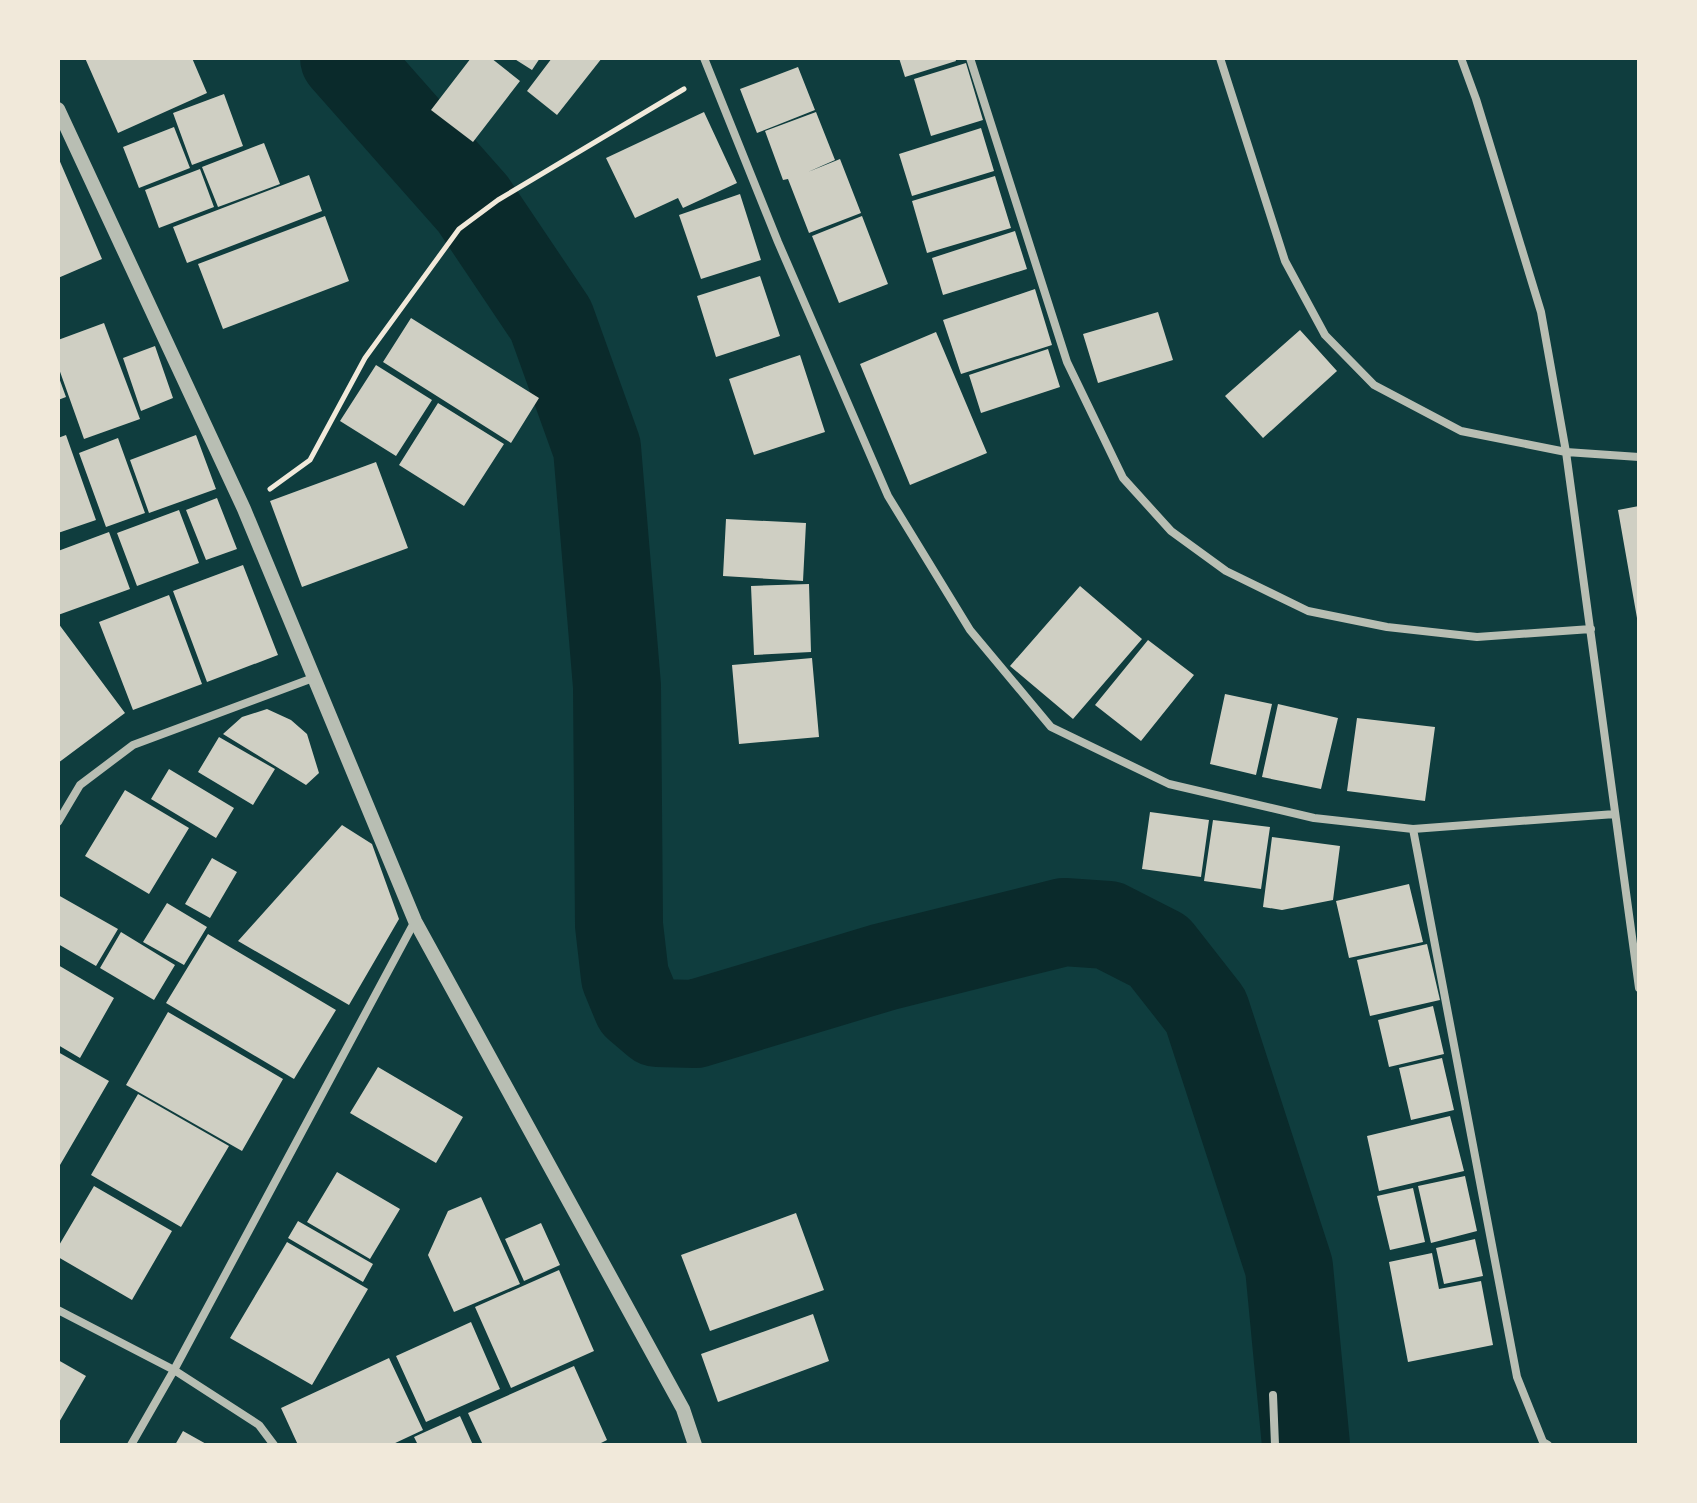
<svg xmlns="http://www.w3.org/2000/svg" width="1697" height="1503" viewBox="0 0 1697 1503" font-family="Lora,serif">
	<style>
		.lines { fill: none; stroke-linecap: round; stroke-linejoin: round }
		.river { stroke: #0a2a2b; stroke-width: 88 }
		.building { fill: #cfcfc3 }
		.path { stroke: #f1e9da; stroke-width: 5 }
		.minor { stroke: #b8beb3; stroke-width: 8 }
		.tertiary { stroke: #b8beb3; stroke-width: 14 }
	</style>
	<rect width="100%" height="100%" fill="#0f3d3e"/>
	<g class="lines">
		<path class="river" d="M344 58 473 204 551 320 597 448 617 686 619 925 625 977 637 1006 657 1023 695 1024 884 967 1064 922 1108 925 1159 951 1206 1011 1289 1267 1306 1445"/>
	</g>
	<path class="building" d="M85 58H192L207 93 118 133Z
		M471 58H491L520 81 473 142 431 110Z
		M513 58H540L532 70Z
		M552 58H602L557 115 527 91Z
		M899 58H955L956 61 905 77Z
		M966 63 983 120 931 136 914 79Z
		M798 67 815 110 757 133 740 89Z
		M224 94 243 146 192 165 173 113Z
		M704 112 737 183 683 208 678 198 635 218 606 158Z
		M816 112 835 160 808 172 840 159 861 213 809 233 788 179 783 180 765 131Z
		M174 127 190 168 139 188 123 147Z
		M981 128 994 171 912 196 899 154Z
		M264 143 280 184 218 207 202 167Z
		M58 157 102 259 58 278Z
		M200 169 214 207 159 228 145 190Z
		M309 175 322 211 187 263 173 227Z
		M995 176 1011 228 927 253 912 201Z
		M740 194 761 260 701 279 679 215Z
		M325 216 349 281 223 329 198 264Z
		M862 216 888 284 839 303 812 236Z
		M1015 231 1027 269 943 295 932 258Z
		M760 276 780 336 716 357 697 296Z
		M1035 289 1052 345 961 374 943 320Z
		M1158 312 1173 360 1098 383 1083 334Z
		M411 318 539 398 511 443 383 362Z
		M104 323 140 419 84 439 58 366V340Z
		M1300 330 1337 371 1263 438 1225 396Z
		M936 332 987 453 910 485 860 364Z
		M155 346 173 398 141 411 123 358Z
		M1048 349 1060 387 981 413 969 375Z
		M800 355 825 432 754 455 729 379Z
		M376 365 432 400 396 456 340 421Z
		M58 375 66 397 58 400Z
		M438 403 504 444 464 506 399 465Z
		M66 435 96 520 58 533V438Z
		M196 435 216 489 149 513 130 460Z
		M118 438 145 513 106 527 79 453Z
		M376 462 408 548 302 587 270 501Z
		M217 498 237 549 206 560 186 510Z
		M1639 506V618H1637L1618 510Z
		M179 510 199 563 137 586 117 533Z
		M726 519 806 523 803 581 723 576Z
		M109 532 130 589 58 615V551Z
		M243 565 278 655 207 682 173 591Z
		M809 584 811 652 754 655 751 586Z
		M1080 586 1142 639 1073 719 1010 666Z
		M169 595 202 684 133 710 99 622Z
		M58 623 125 713 58 763Z
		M1148 640 1194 675 1141 741 1095 705Z
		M812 658 819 737 739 744 732 665Z
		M1225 694 1272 704 1256 775 1210 764Z
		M1278 704 1338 718 1321 789 1262 777Z
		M267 709 291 720 307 734 319 773 306 785 223 734 242 717Z
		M1357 718 1435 727 1425 801 1347 791Z
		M219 737 275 769 253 805 198 772Z
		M169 769 234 808 216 838 151 799Z
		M125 790 189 828 149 894 85 856Z
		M1150 812 1209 820 1201 877 1142 869Z
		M1213 820 1270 827 1261 889 1204 881Z
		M342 825 372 844 399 919 349 1005 238 941Z
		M1272 837 1340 846 1333 900 1282 910 1263 907Z
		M212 858 237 872 210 918 185 904Z
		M1409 884 1423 942 1349 958 1336 901Z
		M58 895 118 929 96 966 58 944Z
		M167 903 207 927 184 965 143 942Z
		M121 932 175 965 154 1000 100 968Z
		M208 934 336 1010 294 1079 166 1003Z
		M1427 944 1440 1000 1370 1016 1357 960Z
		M58 965 114 998 80 1058 58 1045Z
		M1433 1006 1444 1054 1389 1067 1378 1020Z
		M168 1012 283 1079 242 1151 126 1085Z
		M58 1052 109 1081 60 1165 58 1164Z
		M1442 1058 1454 1110 1411 1120 1399 1068Z
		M378 1067 463 1117 436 1163 350 1113Z
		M138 1094 229 1146 181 1227 91 1175Z
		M1450 1116 1464 1171 1379 1191 1367 1136Z
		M337 1172 400 1209 370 1259 307 1222Z
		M1465 1176 1477 1231 1431 1243 1418 1186Z
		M94 1186 172 1231 132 1300 58 1257V1247Z
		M1413 1188 1425 1242 1390 1250 1377 1196Z
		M481 1197 520 1284 454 1312 428 1255 448 1211Z
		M796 1213 824 1290 710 1331 681 1255Z
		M298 1221 373 1264 363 1282 288 1238Z
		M541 1223 560 1265 524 1281 505 1239Z
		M1475 1239 1483 1276 1444 1284 1436 1248Z
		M287 1242 368 1289 312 1385 230 1338Z
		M1432 1253 1439 1289 1481 1281 1493 1345 1408 1362 1389 1262Z
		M559 1270 594 1351 511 1388 475 1307Z
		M813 1314 829 1361 718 1402 701 1354Z
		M471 1322 500 1389 426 1422 396 1356Z
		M389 1358 423 1430 391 1445H298L281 1408Z
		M58 1360 86 1376 58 1424Z
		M574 1366 607 1440 597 1445H483L468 1413Z
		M460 1416 473 1445H418L414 1437Z
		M183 1431 208 1445H175Z"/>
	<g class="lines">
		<path class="path" d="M270 489 310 460 365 358 459 229 498 200 684 89"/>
		<path class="minor" d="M704 58 778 242 888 496 970 630 1051 727 1169 784 1314 818 1413 829 1615 814
			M970 58 1067 362 1123 478 1171 531 1226 571 1308 611 1387 627 1477 637 1591 629
			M1220 58 1285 261 1325 335 1374 385 1461 431 1566 452 1639 457
			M1461 58 1476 99 1541 312 1566 452 1639 988
			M58 822 80 785 133 745 313 678
			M1413 829 1517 1377 1543 1442 1548 1445
			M58 1310 174 1370 259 1425 274 1445
			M1273 1395 1275 1445
			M131 1445 174 1370 415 921"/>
		<path class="tertiary" d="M58 109 244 509 415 921 683 1409 695 1445"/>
	</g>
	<rect width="1697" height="1503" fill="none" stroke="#f1e9da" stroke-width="120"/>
</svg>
